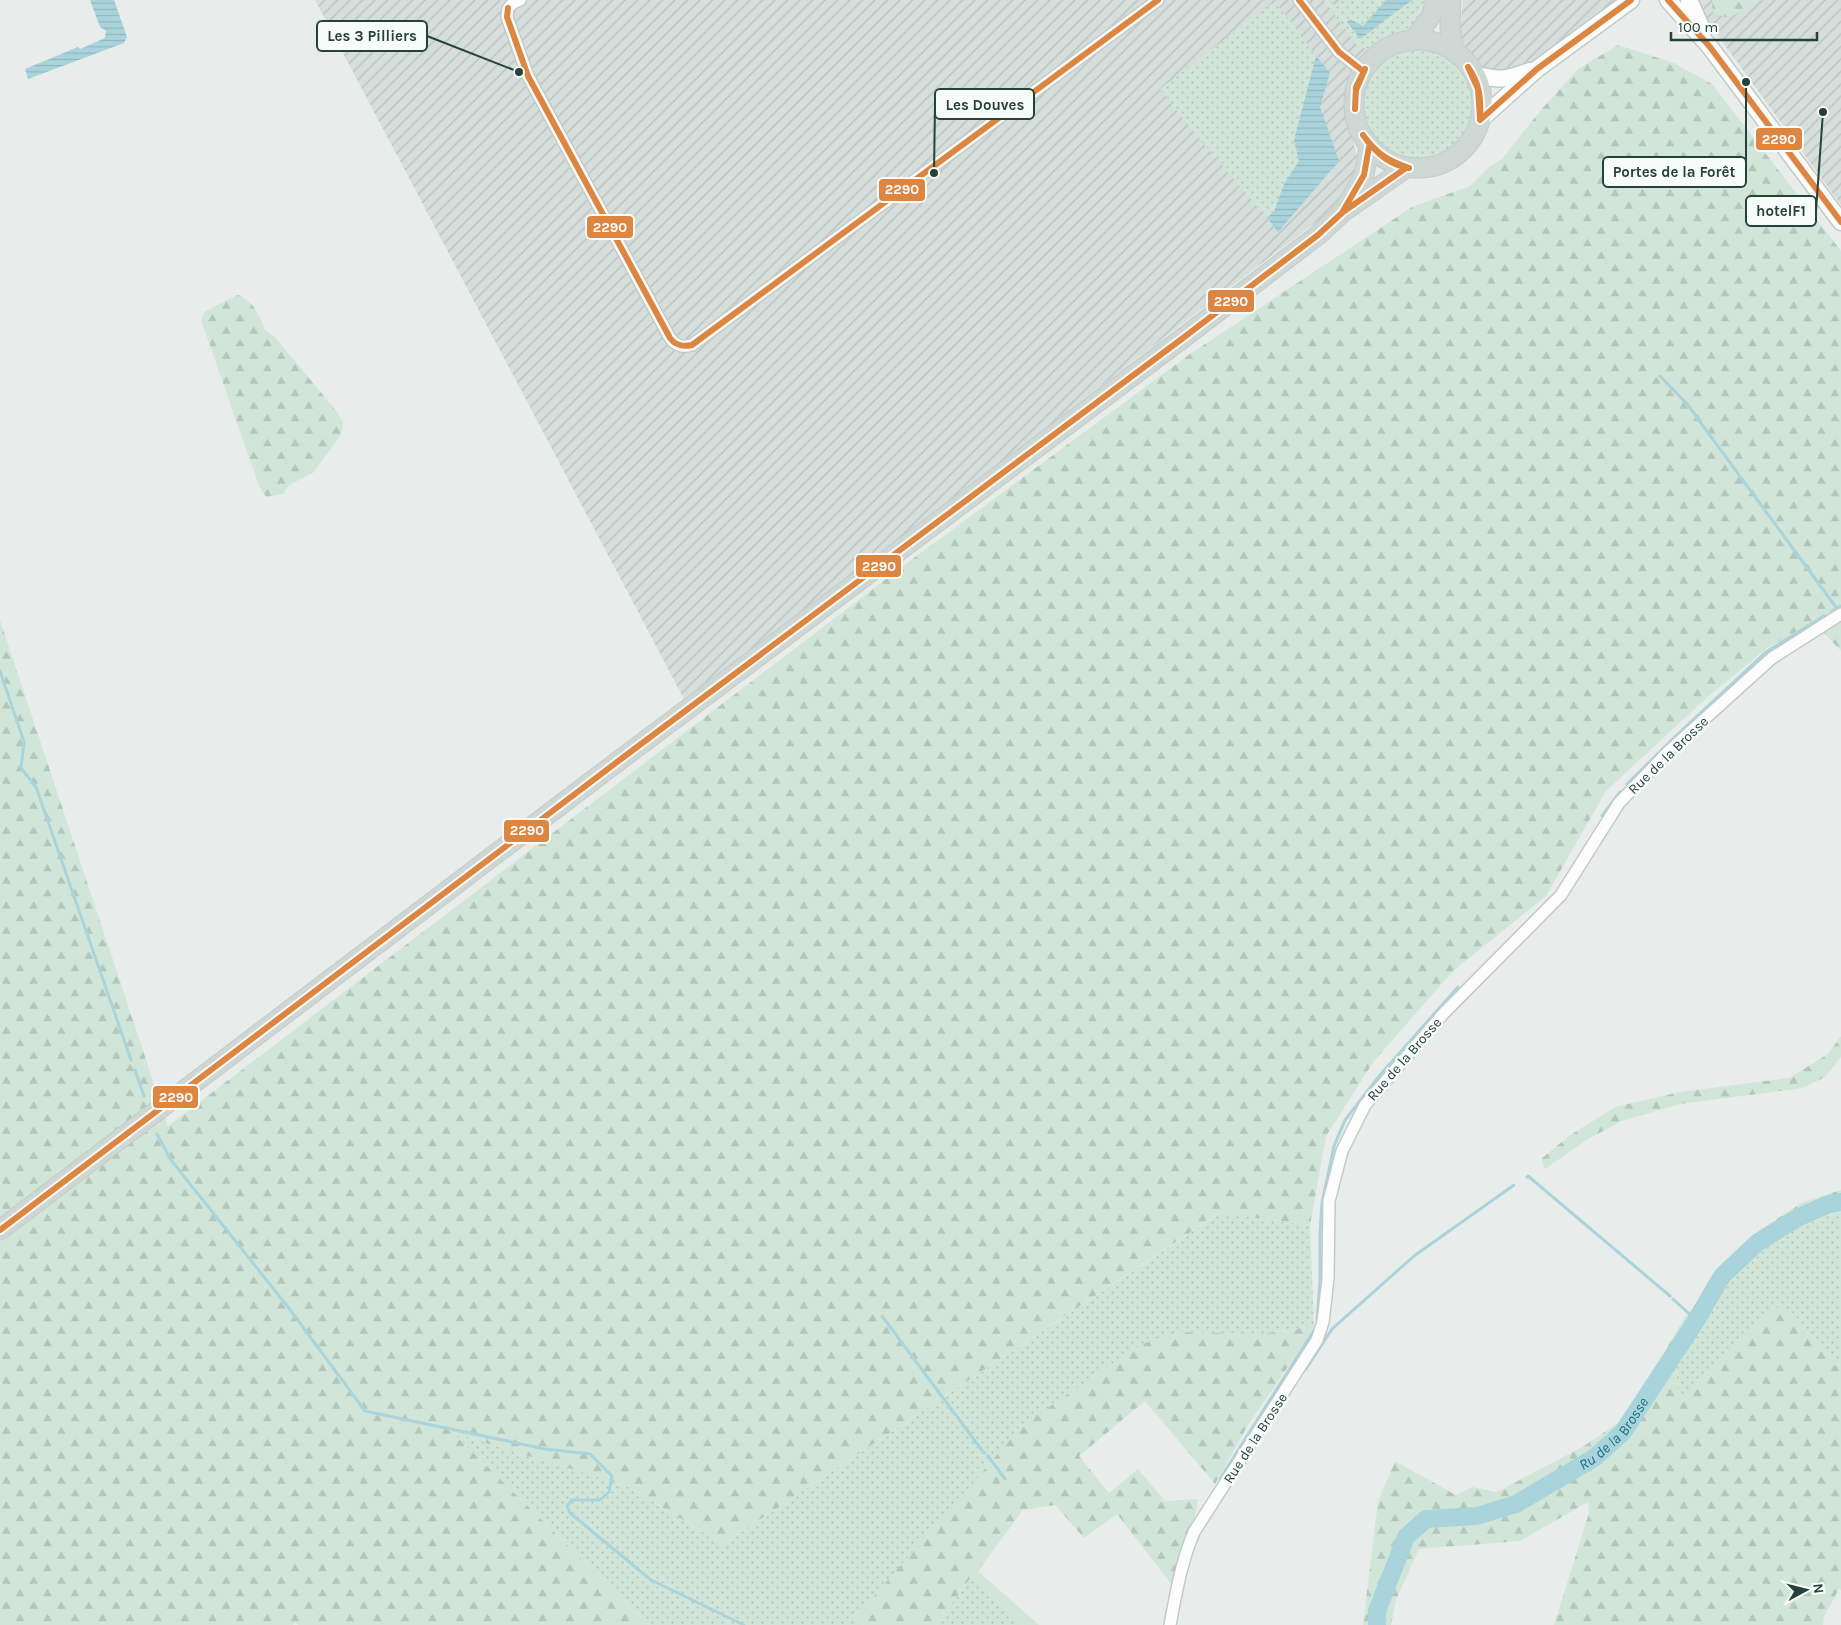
<svg xmlns="http://www.w3.org/2000/svg" width="1841" height="1625" viewBox="0 0 1841 1625" font-family="Karla,sans-serif">
	<style>
		.industrial { fill: url(#industrial-furrows) }
		.grass { fill: url(#grass-dots) }
		.forest { fill: url(#forest-firs) }
		.water { fill: url(#water-rules) }
		.lines { fill: none; stroke-linecap: round; stroke-linejoin: round }
		.stream { stroke: #a9d4db; stroke-width: 3 }
		.river { stroke: #a9d4db; stroke-width: 18 }
		.minor-casing { stroke: #c5cac8; stroke-width: 14 }
		.secondary-casing { stroke: #c3cbc8; stroke-width: 19 }
		.primary-casing { stroke: #c3ccc9; stroke-width: 21 }
		.minor { stroke: #fcfcfc; stroke-width: 11 }
		.secondary { stroke: #fcfcfc; stroke-width: 16 }
		.primary { stroke: #cfd7d5; stroke-width: 19 }
		.bus-1-casing { stroke: #f7fbf9; stroke-width: 10 }
		.bus-1 { stroke: #dd8641; stroke-width: 6 }
		.labels { text-anchor: middle; stroke-width: 5; stroke-linejoin: round; paint-order: stroke }
		.street-label { font-size: 14px; fill: #24423a; stroke: #f7fbf9 }
		.water-label { font-size: 15px; font-style: italic; fill: #1c6f80; stroke: #f7fbf9 }
		.leader { fill: none; stroke: #24423a; stroke-width: 2 }
		.callout-dot { fill: #24423a; stroke: #f7fbf9; stroke-width: 2 }
		.callout { fill: #f7fbf9; stroke: #24423a; stroke-width: 2 }
		.callout-label { font-size: 15px; text-anchor: middle; font-weight: bold; fill: #24423a }
		.line-badge { stroke: #f7fbf9; stroke-width: 2 }
		.badge-label { font-size: 14px; text-anchor: middle; font-weight: bold; fill: #fff }
	</style>
	<defs>
		<pattern id="industrial-furrows" width="10" height="10" patternUnits="userSpaceOnUse" patternTransform="scale(1.25)"><rect width="10" height="10" fill="#d6dedb"/><path d="M-1 1l2-2M0 10L10 0M9 11l2-2" fill="none" stroke="#b8c0bd"/></pattern>
		<pattern id="grass-dots" width="8" height="8" patternUnits="userSpaceOnUse" patternTransform="scale(1.25)"><rect width="8" height="8" fill="#d1e6d8"/><path d="M2 2h.1M6 6h.1" fill="none" stroke="#b3c6ba" stroke-width="1.8" stroke-linecap="round"/></pattern>
		<pattern id="forest-firs" width="22" height="20" patternUnits="userSpaceOnUse" patternTransform="scale(1.25)"><rect width="22" height="20" fill="#d1e6d8"/><path d="M5 1l3.5 6h-7zM16 11l3.5 6h-7z" fill="#b3c6ba"/></pattern>
		<pattern id="water-rules" width="6" height="5" patternUnits="userSpaceOnUse" patternTransform="scale(1.25)"><rect width="6" height="5" fill="#a9d4db"/><path d="M0 2.5h6" fill="none" stroke="#91b7bd"/></pattern>
	</defs>
	<rect width="100%" height="100%" fill="#e8edeb"/>
	<path class="industrial" d="M315 0H1425L1396 37 1375 48 1357 67 1346 83 1344 110 1357 156 1358 178 1349 193 1333 209 1009 456 684 699Z
		M1463 0H1622L1538 62 1509 77 1480 72 1463 45 1460 27Z
		M1692 0H1841V205Z"/>
	<path class="grass" d="M1324 0H1330L1335 6 1341 0H1386L1363 26 1347 22 1360 39 1412 0H1425L1414 25 1396 37 1375 48H1359Z
		M1275 1 1316 56 1294 140 1300 161 1284 184 1274 212 1267 218 1189 126 1160 89Z
		M1362 107a57 57 0 1 1 114 0a57 57 0 1 1-114 0Z
		M1841 1211V1365L1836 1366 1789 1309 1747 1330 1705 1374 1684 1401 1678 1392 1676 1363 1725 1282 1761 1247 1808 1221Z
		M1220 1213 1310 1225 1314 1326 1262 1334 1178 1332 854 1619 864 1625H649L452 1432 627 1486 723 1544Z
		M971 1577 1023 1625H936Z"/>
	<path class="forest" d="M1712 0H1762L1729 18 1713 13Z
		M1618 45 1674 63 1712 84 1841 251V651L1813 622 1766 649 1711 694 1606 791 1546 896 1453 971 1374 1061 1326 1136 1310 1225 1219 1213 723 1544 627 1486 453 1433 649 1625H299L294 1623 293 1625H0V620L168 1126 903 566 1190 354 1412 207 1470 186 1490 166 1502 159 1541 110 1578 69Z
		M238 295C254 301 260 316 265 330L275 337 337 412 343 422 341 435 313 473 289 485 283 494 266 497 259 486 201 320 205 311Z
		M1841 1036V1057L1825 1077 1803 1088 1680 1104 1622 1121 1588 1139 1545 1169 1541 1159 1569 1136 1615 1107 1680 1092 1789 1078 1828 1054Z
		M1841 1190V1211L1808 1221 1761 1247 1725 1282 1676 1363 1678 1392 1684 1401 1705 1374 1747 1330 1778 1307 1789 1309 1836 1366 1841 1365V1590L1839 1589 1824 1617 1823 1625H1554L1589 1513 1588 1502 1520 1541 1419 1549 1396 1600 1391 1625H1363L1378 1502 1395 1461 1456 1495 1472 1487 1497 1492 1584 1446 1619 1422 1644 1387 1683 1320 1727 1263 1760 1230 1803 1202Z
		M1314 1326 1305 1342 1248 1425 1215 1484 1145 1401 1079 1456 1109 1493 1138 1469 1165 1501 1198 1499 1183 1599 1117 1514 1084 1538 1055 1505 1023 1510 978 1571 1039 1625H1023L971 1577 936 1625H864L854 1619 1024 1424 1128 1353 1145 1343 1178 1332 1262 1334Z"/>
	<path class="water" d="M90 0H114L127 37 124 43 28 79 25 69 78 47 80 49 105 38 106 31 100 27Z
		M1386 0H1412L1360 39 1347 22 1350 19 1363 26Z
		M1316 56 1330 73 1320 107 1339 161 1278 232 1267 218 1274 212 1284 184 1299 161 1294 140Z"/>
	<g class="lines">
		<path class="stream" d="M1660 376 1687 404 1838 610
			M1832 611 1841 606
			M0 671 24 742 21 768 36 787 131 1060
			M1627 784 1681 731 1766 652 1824 616
			M1602 816 1620 792
			M135 1070 144 1096
			M157 1134 171 1160 288 1307 365 1411 545 1449 590 1454 612 1476 609 1492 600 1500H572L567 1506 570 1513 651 1580 744 1625
			M1527 1177 1528 1176 1670 1296
			M1673 1299 1696 1320
			M882 1316 984 1453
			M1317 1320 1320 1282V1233L1322 1203 1334 1146 1345 1120 1380 1075 1458 987
			M1306 1369 1332 1329 1414 1256 1514 1185
			M988 1456 1005 1479
			M1220 1479 1316 1327"/>
		<path class="river" id="s1" d="M1377 1625V1611L1406 1537 1426 1519 1477 1516 1516 1504 1594 1458 1623 1432 1694 1324 1722 1276 1757 1243 1797 1218 1829 1204 1841 1202"/>
		<g class="minor-casing">
			<path id="minor" d="M520 0C511 3 507 7 507 17L528 76 670 338C676 346 682 348 692 345L1158 0
				M1299 0 1339 52 1363 71
				M1170 1625C1176 1593 1181 1563 1194 1532L1317 1340 1323 1322 1328 1279 1329 1201 1342 1151 1365 1105 1444 1013 1561 895 1619 803 1668 752 1772 658 1841 614"/>
		</g>
		<g class="secondary-casing">
			<path id="secondary" d="M1668 0 1710 47 1841 222
				M1689 0 1703 31
				M1474 74C1500 81 1505 80 1530 71
				M1480 120 1537 69 1631 0"/>
		</g>
		<g class="primary-casing">
			<path id="primary" d="M1451 0 1450 28 1454 52
				M1354 104a64 64 0 1 1 128 0a64 64 0 1 1-128 0Z
				M1413 41 1431 16 1436 0
				M1347 205 1364 175 1369 147
				M0 1230 621 759 1183 338 1318 235 1343 212 1406 168"/>
		</g>
		<use href="#minor" class="minor"/>
		<use href="#secondary" class="secondary"/>
		<use href="#primary" class="primary"/>
		<g class="bus-1-casing">
			<path id="bus-1" d="M1299 0 1339 52 1363 71
				M1668 0 1710 47 1841 222
				M508 8 507 17 528 76 670 338C676 346 683 347 692 345L1158 0
				M1468 67C1480 84 1481 99 1480 118
				M1468 67 1478 89 1480 118
				M1355 109 1356 87 1365 69
				M1355 109 1356 90 1365 69
				M1480 120 1537 69 1631 0
				M1363 135C1377 154 1387 160 1409 168
				M1363 135C1374 151 1388 165 1409 168
				M1343 211 1364 175 1369 147
				M0 1230 621 759 1183 338 1318 235 1343 212 1406 168"/>
		</g>
		<use href="#bus-1" class="bus-1"/>
	</g>
	<g class="labels">
		<g class="street-label">
			<text transform="translate(1668 755) rotate(-44)" y="5">Rue de la Brosse</text>
			<text transform="translate(1404 1059) rotate(-49)" y="5">Rue de la Brosse</text>
			<text transform="translate(1255 1438) rotate(-57)" y="5">Rue de la Brosse</text>
		</g>
		<g class="water-label">
			<text dy="5" stroke="none"><textPath href="#s1" startOffset="334">Ru de la Brosse</textPath></text>
		</g>
	</g>
	<path class="leader" d="M519 72L427 36M934 173L935 104M1746 82L1746 172M1823 112L1816 211"/>
	<g class="callout-dot">
		<circle cx="519" cy="72" r="5"/>
		<circle cx="934" cy="173" r="5"/>
		<circle cx="1746" cy="82" r="5"/>
		<circle cx="1823" cy="112" r="5"/>
	</g>
	<g class="callout">
		<rect x="317" y="21" width="110" height="30" rx="5"/>
		<rect x="935" y="89" width="99" height="30" rx="5"/>
		<rect x="1603" y="157" width="143" height="30" rx="5"/>
		<rect x="1746" y="196" width="70" height="30" rx="5"/>
	</g>
	<g class="callout-label">
		<text x="372" y="41">Les 3 Pilliers</text>
		<text x="985" y="110">Les Douves</text>
		<text x="1674" y="177">Portes de la Forêt</text>
		<text x="1781" y="216">hotelF1</text>
	</g>
	<g class="line-badge">
		<rect x="1755" y="127" width="48" height="24" rx="5" fill="#dd8641"/>
		<rect x="878" y="178" width="48" height="24" rx="5" fill="#dd8641"/>
		<rect x="586" y="215" width="48" height="24" rx="5" fill="#dd8641"/>
		<rect x="1207" y="289" width="48" height="24" rx="5" fill="#dd8641"/>
		<rect x="855" y="554" width="47" height="24" rx="5" fill="#dd8641"/>
		<rect x="503" y="819" width="47" height="24" rx="5" fill="#dd8641"/>
		<rect x="152" y="1085" width="47" height="24" rx="5" fill="#dd8641"/>
	</g>
	<g class="badge-label">
		<text x="1779" y="144">2290</text>
		<text x="902" y="194">2290</text>
		<text x="610" y="232">2290</text>
		<text x="1231" y="306">2290</text>
		<text x="879" y="571">2290</text>
		<text x="527" y="835">2290</text>
		<text x="176" y="1102">2290</text>
	</g>
	<g transform="translate(1806 1590) rotate(83)" stroke="#f7fbf9" stroke-width="4" paint-order="stroke">
	<path d="M0-4L9 19L0 12L-9 19Z" fill="#24423a"/>
	<text y="-8" font-size="14" font-weight="bold" text-anchor="middle" fill="#24423a">N</text>
	</g>
	<path d="M1671 32v8h146v-8" fill="none" stroke="#24423a" stroke-width="2.5"/>
	<text x="1678" y="32" font-size="15" fill="#24423a" stroke="#f7fbf9" stroke-width="4" paint-order="stroke">100 m</text>
</svg>
